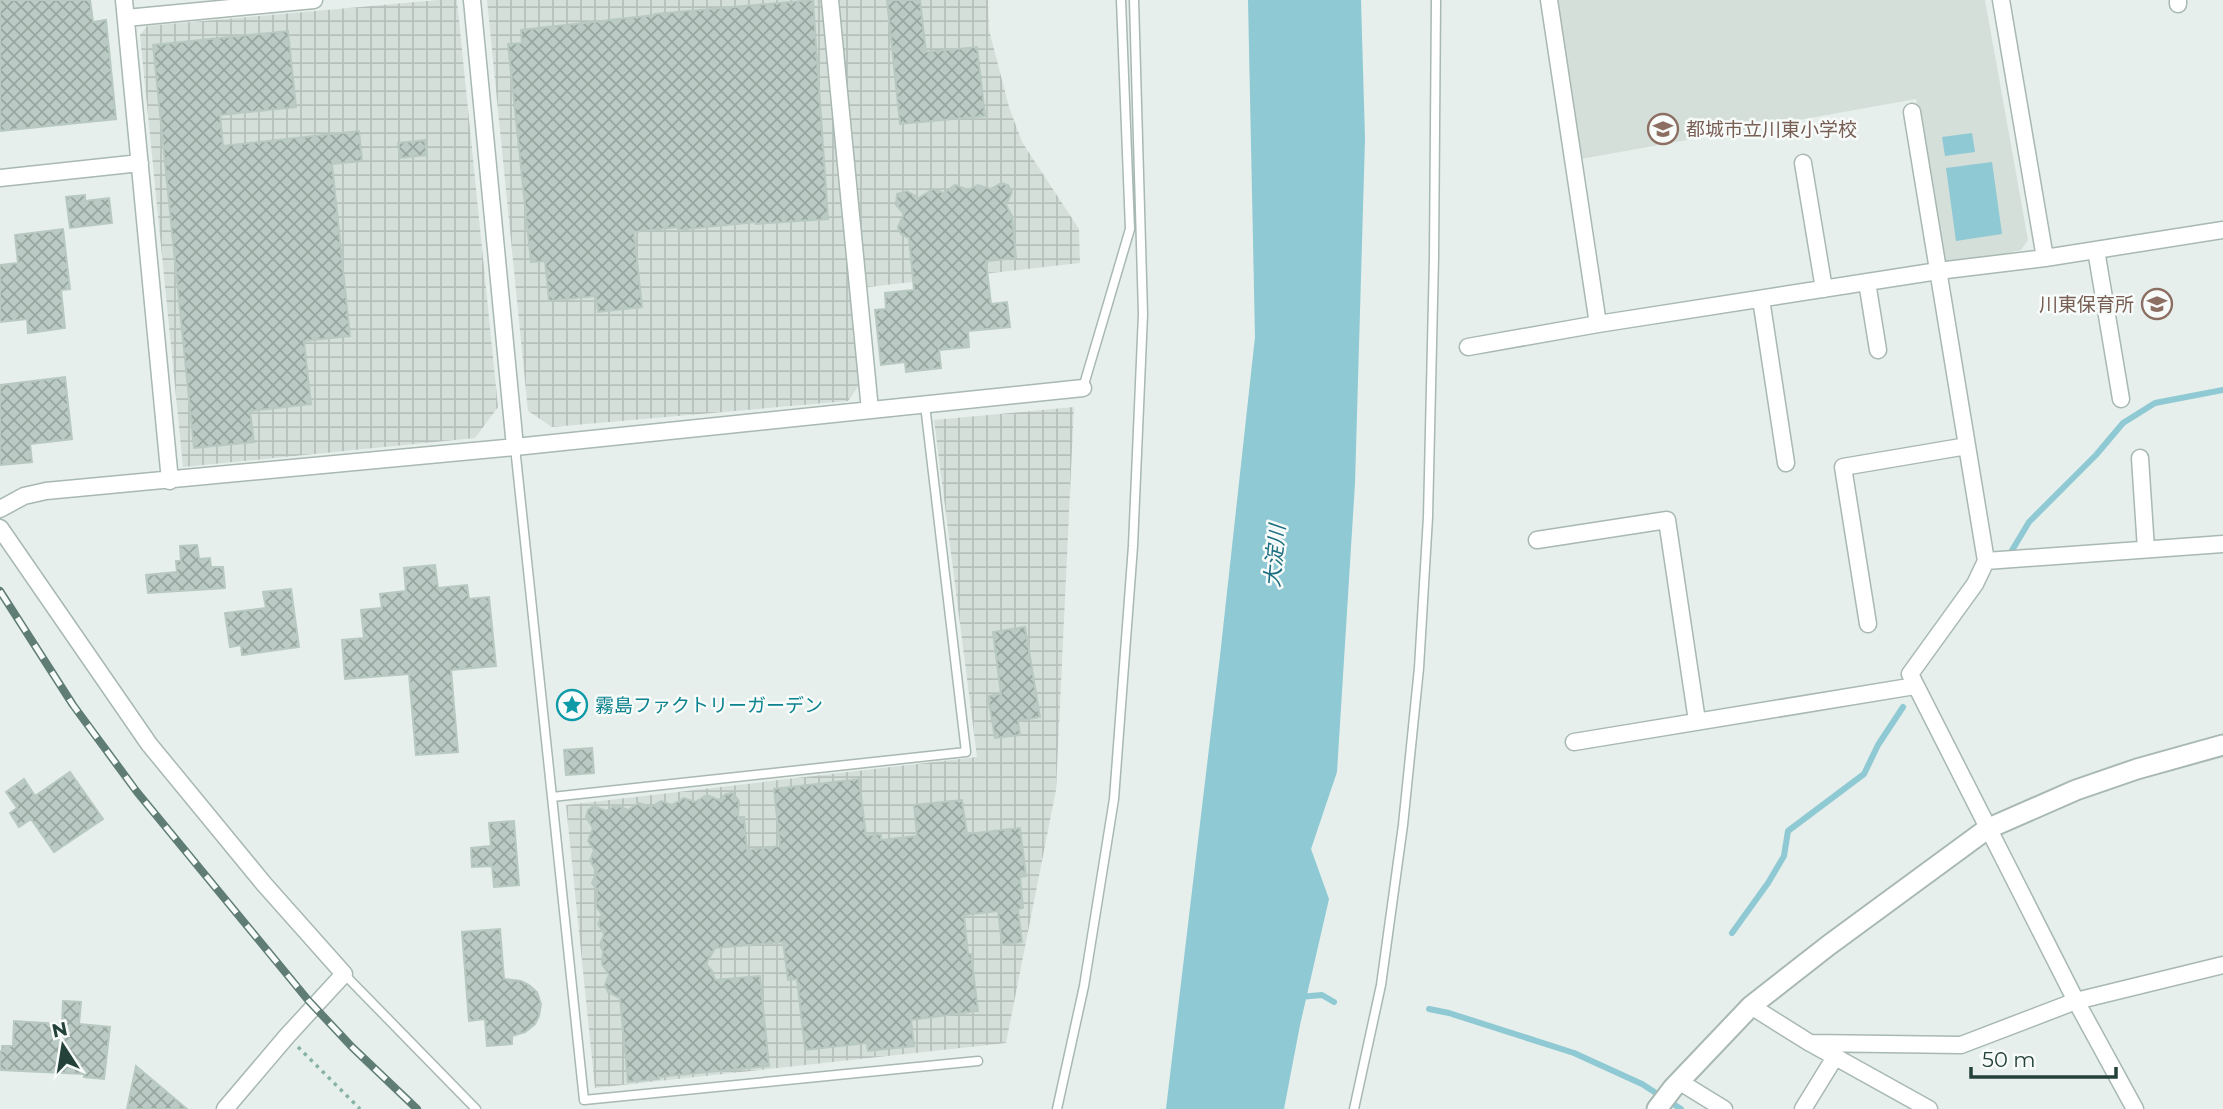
<svg xmlns="http://www.w3.org/2000/svg" width="2223" height="1109" viewBox="0 0 2223 1109" font-family="Montserrat,'Noto Sans JP',sans-serif">
	<style>
		.built { fill: #d4dfda }
		.industrial { fill: url(#industrial-grid) }
		.water { fill: #8ec9d4 }
		.lines { fill: none; stroke-linecap: round; stroke-linejoin: round }
		.stream { stroke: #8ec9d4; stroke-width: 6 }
		.building { fill: url(#building-cross-hatch); stroke: #b8c9c2; stroke-width: 2 }
		.service-casing { stroke: #a8b8b2; stroke-width: 11 }
		.minor-casing { stroke: #a8b8b2; stroke-width: 19 }
		.tertiary-casing { stroke: #a8b8b2; stroke-width: 23 }
		.path { stroke: #86b3a5; stroke-width: 3.5; stroke-dasharray: 3.5 5; stroke-linecap: butt }
		.service { stroke: #fff; stroke-width: 8 }
		.minor { stroke: #fff; stroke-width: 16 }
		.tertiary { stroke: #fff; stroke-width: 19 }
		.rail-casing { stroke: #5f7d75; stroke-width: 8 }
		.rail { stroke: #f7fbf9; stroke-width: 5; stroke-dasharray: 16; stroke-linecap: butt }
		.labels { text-anchor: middle; stroke-width: 5; stroke-linejoin: round; paint-order: stroke }
		.education-label { font-size: 19px; fill: #785e54; stroke: #f7fbf9; text-anchor: start }
		.culture-label { font-size: 19px; fill: #0d838f; stroke: #f7fbf9; text-anchor: start }
		.water-label { font-size: 21px; font-style: italic; fill: #1c6f80; stroke: #f7fbf9 }
	</style>
	<defs>
		<pattern id="industrial-grid" width="8" height="8" patternUnits="userSpaceOnUse" patternTransform="scale(1.75)"><rect width="8" height="8" fill="#d4dfda"/><path d="M0 4h8M4 0v8" fill="none" stroke="#b6c1bc"/></pattern>
		<pattern id="building-cross-hatch" width="8" height="8" patternUnits="userSpaceOnUse" patternTransform="scale(1.75)"><rect width="8" height="8" fill="#bbcac4"/><path d="M0 0l8 8M0 8l8-8" fill="none" stroke="#98a6a0"/></pattern>
	</defs>
	<rect width="100%" height="100%" fill="#e6efeb"/>
	<path class="built" d="M1558 0H1985L2028 240 2021 250 1952 265 1943 261 1916 99 1581 159Z"/>
	<path class="industrial" d="M438 0H457L498 407 475 438 183 467 140 35 147 26Z
		M487 0H988L989 30 1009 107 1022 142 1079 229 1080 263 851 289 860 384 848 401 552 427 528 411Z
		M1074 407 1056 790 1006 1043 595 1088 566 805 977 757 934 420Z"/>
	<path class="water" d="M1248 0H1361L1365 139 1355 483 1337 772 1311 849 1329 899 1300 1025 1284 1109H1166L1220 656 1255 337Z
		M1972 133 1975 152 1945 156 1942 137Z
		M1992 162 2002 234 1956 241 1946 168Z"/>
	<g class="lines">
		<path class="stream" d="M2011 552 2029 522 2096 455 2123 423 2155 403 2223 390
			M1732 933 1768 883 1784 856 1788 831 1864 774 1878 745 1903 707
			M1299 997 1322 995 1334 1002
			M1429 1009 1449 1013 1574 1053 1642 1084 1681 1109"/>
	</g>
	<path class="building" d="M0 0H90L93 22 106 20 116 119 0 131Z
		M813 0 828 219 756 224V222L678 230V227L634 232 642 307 598 312 596 296 549 301 545 261 531 262 508 44 522 43 521 30 655 15V14Z
		M887 0H920L926 52 977 47 985 116 900 124Z
		M288 31 296 107 220 115 223 146 359 131 362 161 332 164 350 336 304 341 311 404 250 411 254 442 194 448 153 45Z
		M425 140 427 155 400 158 398 143Z
		M1001 183 1008 185 1012 192 1006 205 1012 216 1016 258 986 261 991 304 1007 302 1010 327 968 331 969 347 939 350 941 368 906 372 905 362 881 365 875 310 886 309 885 293 914 290 909 238 901 234 898 227 904 214 896 205 897 194 907 191 919 198 933 189 944 193 955 185 968 190 978 185 991 189Z
		M85 195V201L109 198 112 223 70 228 66 197Z
		M63 229 70 289 61 290 65 328 28 333 27 319 0 322V265L18 263 15 235Z
		M65 377 72 439 30 444 32 462 0 465V385Z
		M197 545 199 559 210 558 211 567H223L225 588 148 593 146 575 177 572 176 561H181L180 546Z
		M435 565 438 588 467 585 469 599 489 597 496 666 451 670 458 752 416 755 409 674 345 679 342 640 364 638 361 610 382 608 380 594 406 591 404 568Z
		M291 589 299 647 242 655 241 645 230 647 225 613 266 608 263 592Z
		M1025 627 1040 717 1018 721 1020 735 995 738 988 696 1001 694 993 632Z
		M592 748 594 773 566 775 564 750Z
		M70 772 103 819 54 852 31 819 19 827 10 813 17 808 6 792 24 779 35 796Z
		M859 779 866 836 881 834V840L917 836 914 805 962 800 967 834 1020 828 1026 876 1020 877 1023 908 1018 909 1022 942 1002 945 998 911 964 915 968 954H971L978 1011 911 1020 914 1046 868 1051 867 1043 805 1050 797 979 788 980 783 942 715 948 706 964 712 971 715 980 760 976 769 1066 658 1077 659 1079 628 1082 620 998 608 992 605 985 609 975 602 964 603 951 600 945 604 934 598 924 602 914 596 907 597 890 592 883 597 872 590 861 594 850 588 841 593 828 586 817 588 810 594 806 606 811 616 805 628 810 639 803 651 807 661 801 672 805 684 798 695 802 707 795 719 800 726 794 733 793 739 801 738 817H744L747 850 780 846 774 789Z
		M514 821 519 885 494 887 492 866 472 867 471 848 491 846 489 823Z
		M500 929 504 979 521 981 529 985 537 992 541 1004 539 1016 535 1024 525 1032 512 1036V1044L487 1046 485 1019 469 1021 462 932Z
		M63 1001 81 1002 79 1024 110 1027 104 1079 84 1077V1074L0 1070V1051H2V1046H13L14 1021 62 1024Z
		M136 1066 187 1109H127Z"/>
	<g class="lines">
		<g class="service-casing">
			<path id="service" d="M1083 388 1130 229 1121 0
				M515 447 584 1100 978 1061
				M552 797 966 752 925 405
				M344 974 476 1109
				M1057 1109 1084 986 1114 799 1133 546 1143 314 1134 0
				M1354 1109 1381 985 1403 825 1419 668 1428 517 1434 257 1436 0"/>
		</g>
		<g class="minor-casing">
			<path id="minor" d="M124 0 170 481
				M472 0 515 447
				M830 0 870 410
				M1549 0 1598 324
				M2001 0 2045 258
				M2178 0V4
				M126 18 314 0
				M1912 112 1986 561 1975 584 1910 674 2076 1001 2135 1109
				M1803 163 1824 289
				M0 178 140 163
				M2096 250 2121 399
				M1867 282 1878 350
				M1761 299 1786 463
				M1468 347 1598 324 1938 271 2045 258 2223 230
				M2140 458 2146 549
				M0 509 24 496 46 491 515 447 1083 388
				M0 528 149 744 264 884 344 974 287 1036 225 1109
				M1537 540 1667 520 1697 721
				M1986 561 2223 544
				M1868 624 1843 467 1967 446
				M1574 742 1915 686
				M1751 1006 1810 1043 1961 1045 2076 1001 2223 965
				M1812 1044 1929 1109
				M1680 1082 1724 1109
				M1803 1109 1835 1057"/>
		</g>
		<g class="tertiary-casing">
			<path id="tertiary" d="M1657 1109 1673 1088 1751 1006 1829 945 1987 829 2076 790 2137 769 2223 745"/>
		</g>
		<path class="path" d="M298 1047 360 1109"/>
		<use href="#service" class="service"/>
		<use href="#minor" class="minor"/>
		<use href="#tertiary" class="tertiary"/>
		<g class="rail-casing">
			<path id="rail" d="M0 591 73 705 137 792 308 1000 352 1047 417 1109"/>
		</g>
		<use href="#rail" class="rail"/>
	</g>
	<defs>
		<g id="school-ring" transform="scale(1.575)"><circle r="9.5" fill="#f7fbf9" stroke="#8d6e63" stroke-width="1.5"/><path d="M0-5L7-2L0 1L-7-2ZM-4 1L0 2.5L4 1V4Q0 6-4 4Z" fill="#8d6e63"/></g>
		<g id="sight-ring" transform="scale(1.575)"><circle r="9.5" fill="#f7fbf9" stroke="#0f9aa8" stroke-width="1.5"/><path d="M0-6L1.8-2.2L6-1.7L2.9 1.2L3.7 5.4L0 3.3L-3.7 5.4L-2.9 1.2L-6-1.7L-1.8-2.2Z" fill="#0f9aa8"/></g>
	</defs>
	<g fill-rule="evenodd">
		<use href="#school-ring" x="1663" y="129"/>
		<use href="#school-ring" x="2157" y="304"/>
		<use href="#sight-ring" x="572" y="705"/>
	</g>
	<g class="labels">
		<g class="education-label">
			<text x="1686" y="136">都城市立川東小学校</text>
			<text x="2134" y="311" text-anchor="end">川東保育所</text>
		</g>
		<g class="culture-label">
			<text x="595" y="712">霧島ファクトリーガーデン</text>
		</g>
		<g class="water-label">
			<text transform="translate(1275 556) rotate(-85)" y="7">大淀川</text>
		</g>
	</g>
	<g transform="translate(63 1046) rotate(348)" stroke="#f7fbf9" stroke-width="5" paint-order="stroke">
	<path d="M0-5L12 26L0 18L-12 26Z" fill="#24423a"/>
	<text y="-10" font-size="19" font-weight="bold" text-anchor="middle" fill="#24423a">N</text>
	</g>
	<path d="M1971 1067v10h145v-10" fill="none" stroke="#24423a" stroke-width="3.5"/>
	<text x="1982" y="1067" font-size="21" fill="#24423a" stroke="#f7fbf9" stroke-width="5" paint-order="stroke">50 m</text>
</svg>
